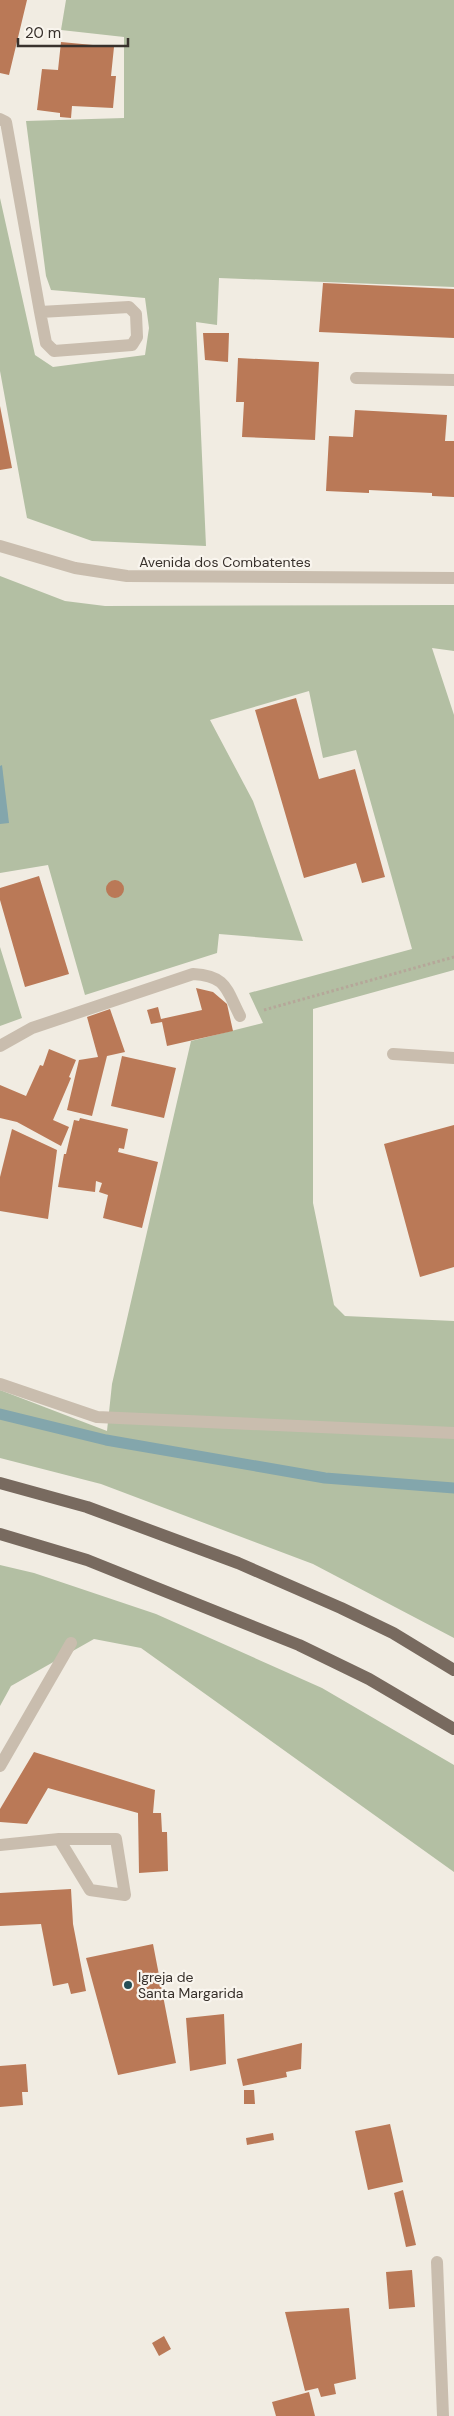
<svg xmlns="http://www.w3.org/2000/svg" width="454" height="2416" viewBox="0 0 454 2416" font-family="'DM Sans',sans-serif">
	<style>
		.green { fill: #b3bfa3 }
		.water { fill: #83a6ac }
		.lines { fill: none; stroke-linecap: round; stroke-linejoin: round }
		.stream { stroke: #83a6ac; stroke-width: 11 }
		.building { fill: #ba7957 }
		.path { stroke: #b5a799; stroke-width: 3; stroke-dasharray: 2.5 2.5; stroke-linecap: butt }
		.minor { stroke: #c9bdae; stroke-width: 12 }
		.major { stroke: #786a5f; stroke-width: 12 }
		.poi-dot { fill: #254e56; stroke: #f9f5ee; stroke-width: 2 }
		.labels { text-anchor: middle; stroke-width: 4.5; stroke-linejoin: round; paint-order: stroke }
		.street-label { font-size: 14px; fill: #38312c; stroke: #f9f5ee }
		.poi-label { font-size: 14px; fill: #38312c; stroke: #f9f5ee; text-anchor: start }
	</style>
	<rect width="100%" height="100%" fill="#f1ece2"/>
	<path class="green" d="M66 0H454V287L219 278 217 325 196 322 206 546 92 541 27 518 0 371V198L35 355 53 367 145 355 149 328 145 298 51 290 46 276 26 121 124 118V37L61 30Z
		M0 576 65 601 105 606 454 605V651L432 648 454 715V970L313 1009V1203L334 1305 345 1316 454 1321V1638L313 1564 101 1484 0 1458V1390L107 1431 112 1384 191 1041 263 1023 249 993 412 949 356 750 323 758 309 691 210 720 253 801 303 941 219 934 217 953 85 995 48 865 0 873Z
		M0 947 22 1018 0 1026Z
		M0 1565 34 1573 156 1614 322 1688 454 1765V1872L141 1648 94 1639 11 1686 0 1706Z"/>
	<path class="water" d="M2 765 9 823 0 824V766Z"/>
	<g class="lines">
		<path class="stream" d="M0 1414 106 1440 325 1478 454 1488"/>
	</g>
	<path class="building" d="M0 0H27L9 75 0 73Z
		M61 42 114 47 111 76H116L113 108 72 106 71 118 60 117V113L37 110 42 69 58 70Z
		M323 283 454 289V338L319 332Z
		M203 333H229L228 362 205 360Z
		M238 358 319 362 315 440 242 437 244 402H236Z
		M0 406 12 468 0 470Z
		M355 410 447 415 445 441H454V497L432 496V493L369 490V493L326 491 329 436 353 437Z
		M296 698 319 779 355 769 385 877 362 883 356 863 304 878 255 710Z
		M39 876 69 974 25 987 0 900V888Z
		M106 889a9 9 0 1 1 18 0a9 9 0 1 1-18 0Z
		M196 988 213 992 227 1004 233 1031 167 1046 162 1022 151 1024 147 1010 158 1007 161 1019 202 1010Z
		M110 1009 125 1052 107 1056 92 1116 67 1110 79 1060 98 1057 87 1017Z
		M49 1049 76 1060 69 1077 71 1078 53 1120 69 1127 61 1146 17 1122 0 1118V1085L26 1096 40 1065 43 1066Z
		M122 1056 176 1068 164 1118 111 1106Z
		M80 1118 128 1129 124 1149 119 1148 118 1152 158 1162 142 1228 103 1218 108 1195 99 1192 102 1183 96 1181 95 1192 58 1187 64 1154H66L74 1120 79 1121Z
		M454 1125V1267L420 1277 384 1144Z
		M12 1129 57 1150 48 1219 0 1211V1177Z
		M34 1752 155 1790 153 1813H161L162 1832H167L168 1871 139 1873 138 1813 48 1788 27 1824 0 1822V1809Z
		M71 1889 73 1924 86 1991 71 1994 68 1983 53 1986 41 1924 0 1926V1893Z
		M153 1944 176 2063 118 2075 86 1958Z
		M224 2014 226 2064 190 2071 186 2018Z
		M302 2043 301 2069 286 2072 287 2077 243 2086 237 2059Z
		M26 2064 28 2092H22L23 2105 0 2107V2066Z
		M244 2090H254L255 2104H244Z
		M390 2124 403 2182 368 2190 355 2131Z
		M273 2133 274 2140 247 2145 246 2138Z
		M403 2190 416 2245 406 2247 394 2193Z
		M412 2270 415 2307 389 2309 386 2272Z
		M349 2308 356 2379 334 2384 336 2394 321 2397 318 2388 305 2391 285 2312Z
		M164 2336 171 2349 159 2356 152 2343Z
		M309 2392 315 2416H276L272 2402Z"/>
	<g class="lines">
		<path class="path" d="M264 1010 454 957"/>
		<path class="minor" d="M0 119 6 122 40 312 46 343 54 351 132 345 137 337 136 314 129 307 40 312
			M356 378 454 380
			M0 546 75 568 127 576 454 578
			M0 1046 32 1028 193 974C227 976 226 989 240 1016
			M393 1054 454 1058
			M0 1384 97 1417 454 1433
			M0 1766 71 1643
			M0 1845 59 1839H116L125 1895 90 1890 59 1839
			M437 2262 443 2416"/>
		<path class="major" d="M0 1483 87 1507 238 1563 341 1608 393 1633 454 1670
			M0 1534 87 1560 299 1645 369 1679 454 1729"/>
	</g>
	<circle class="poi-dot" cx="128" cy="1985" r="5"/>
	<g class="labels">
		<g class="street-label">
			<text x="225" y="567">Avenida dos Combatentes</text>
		</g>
		<g class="poi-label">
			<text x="138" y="1982">Igreja de<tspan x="138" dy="16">Santa Margarida</tspan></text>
		</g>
	</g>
	<path d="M18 38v8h110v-8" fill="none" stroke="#38312c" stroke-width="2.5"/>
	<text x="25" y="38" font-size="15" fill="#38312c" stroke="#f9f5ee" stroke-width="4" paint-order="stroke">20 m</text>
</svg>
